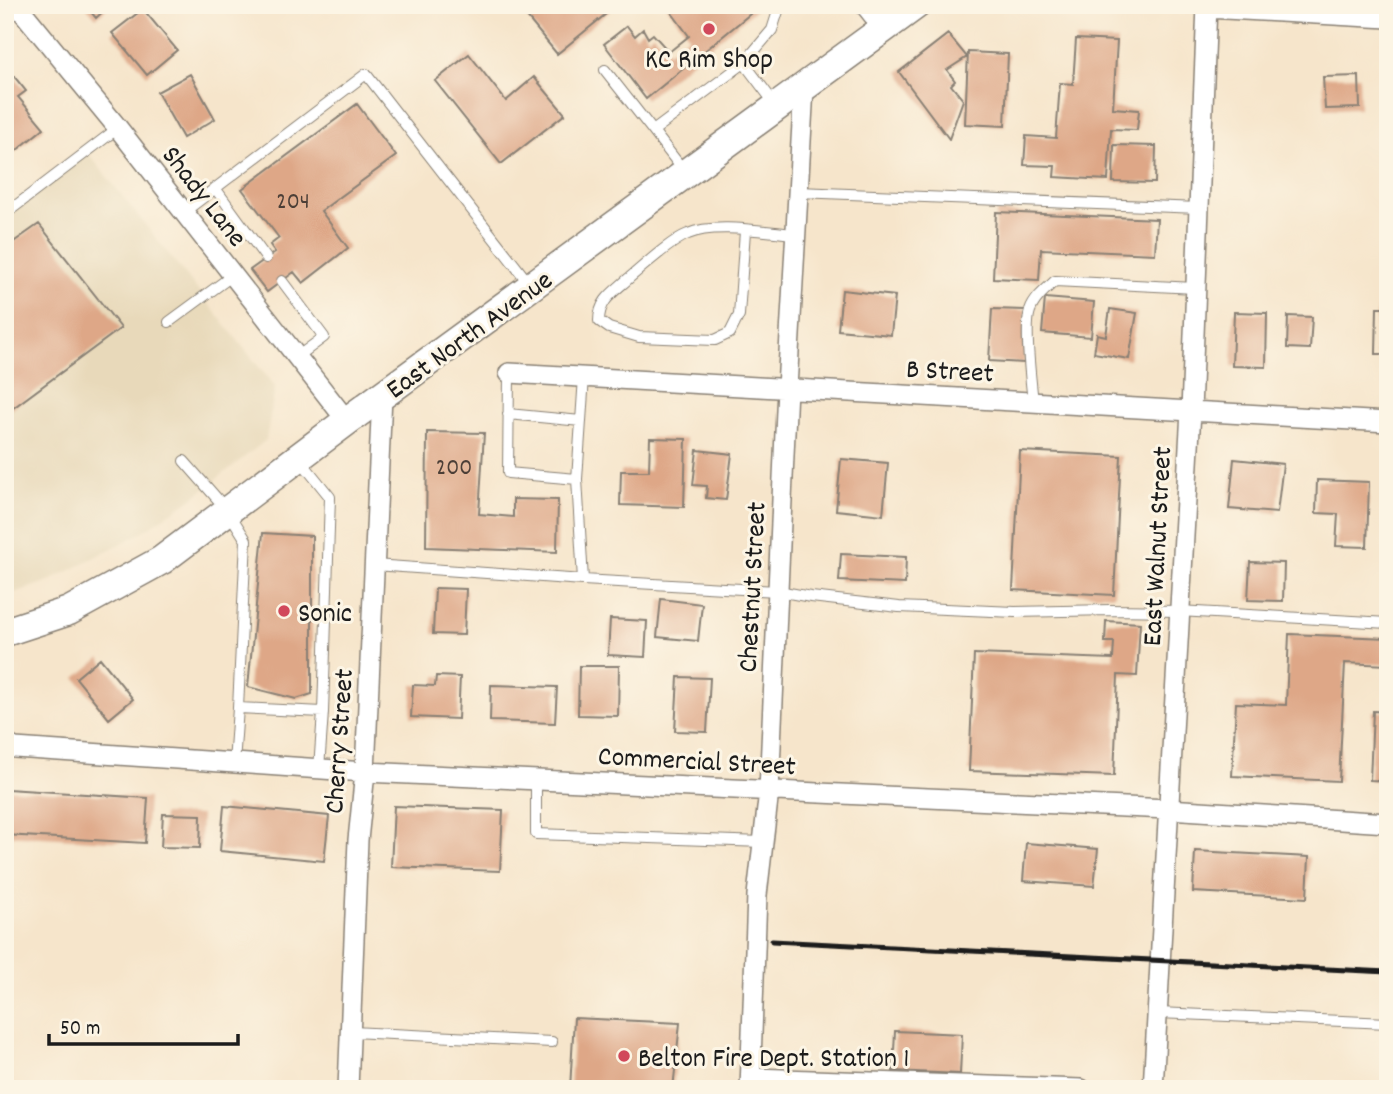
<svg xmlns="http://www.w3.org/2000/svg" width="1393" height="1094" viewBox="0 0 1393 1094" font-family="Dekko,sans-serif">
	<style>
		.built { fill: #e8d9ba }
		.building { fill: #dea787 }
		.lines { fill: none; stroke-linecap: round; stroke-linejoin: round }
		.lane-casing { stroke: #898074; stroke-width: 12 }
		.street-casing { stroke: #898074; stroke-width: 22 }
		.secondary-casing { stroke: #898074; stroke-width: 31 }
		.lane { stroke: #fff; stroke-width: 10 }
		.street { stroke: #fff; stroke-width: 19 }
		.secondary { stroke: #fff; stroke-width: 28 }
		.rail { stroke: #1c1c1c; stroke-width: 5 }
		.poi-dot { fill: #d1495b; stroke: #fcf5e5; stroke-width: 2.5 }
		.labels { text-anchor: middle; stroke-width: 6; stroke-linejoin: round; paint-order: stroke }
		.number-label { font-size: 24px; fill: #4c3f37 }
		.poi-label { font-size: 28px; fill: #1c1c1c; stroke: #fcf5e5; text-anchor: start }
		.street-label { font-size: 28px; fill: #1c1c1c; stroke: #fcf5e5 }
	</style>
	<rect width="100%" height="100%" fill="#fcf5e5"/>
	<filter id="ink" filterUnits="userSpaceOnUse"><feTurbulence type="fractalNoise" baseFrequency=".0143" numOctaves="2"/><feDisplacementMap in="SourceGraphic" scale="14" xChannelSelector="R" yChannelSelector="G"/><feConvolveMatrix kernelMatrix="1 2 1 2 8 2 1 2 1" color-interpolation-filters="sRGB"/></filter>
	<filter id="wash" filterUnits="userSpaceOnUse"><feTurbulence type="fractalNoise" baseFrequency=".00686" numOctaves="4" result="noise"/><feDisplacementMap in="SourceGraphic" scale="28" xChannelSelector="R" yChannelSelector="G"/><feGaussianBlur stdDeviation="1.57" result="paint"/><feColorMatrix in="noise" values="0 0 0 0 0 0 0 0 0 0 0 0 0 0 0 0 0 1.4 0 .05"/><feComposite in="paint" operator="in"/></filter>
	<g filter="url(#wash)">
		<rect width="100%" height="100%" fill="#f6e5cb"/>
		<path class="built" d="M87 152 275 387 266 440 191 499 139 534 47 582 5 596V214Z"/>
		<g id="blocks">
			<path class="building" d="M85 5H110L96 18Z
				M517 5H617L557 54Z
				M666 5H761L646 99 604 44 627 26 635 36 643 29 648 38 653 34 669 52 689 36Z
				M143 9 177 50 147 75 112 33Z
				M948 34 967 57 947 70 955 81 951 85 963 100 949 139 899 72Z
				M1076 39 1117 41 1113 108 1139 110 1137 130 1111 129 1108 180 1054 177 1055 166 1024 165 1026 136 1056 138 1060 83 1073 84Z
				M968 52 1008 54 1005 126 965 124Z
				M469 54 506 101 534 77 565 114 501 164 435 81Z
				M190 74 215 119 183 138 157 92Z
				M13 75 26 91 18 97 44 128 11 155 5 149V81Z
				M1359 76 1360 108 1325 109 1323 77Z
				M357 104 396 156 321 211 348 248 303 283 294 272 267 292 250 270 275 252 270 245 279 238 242 189Z
				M1114 145 1156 146 1155 183 1113 182Z
				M996 212 1157 219 1155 254 1041 249 1039 280 993 278Z
				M39 224 121 328 5 414V248Z
				M842 290 895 296 891 335 838 330Z
				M1045 298 1094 302 1091 337 1042 333Z
				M1377 307H1388V354H1376Z
				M992 309 1026 310 1024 363 989 361Z
				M1110 309 1137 313 1129 359 1094 353 1097 334 1106 336Z
				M1234 312 1267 313 1266 367 1232 366Z
				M1288 316 1312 317 1310 349 1287 348Z
				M427 432 484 433 479 514 513 517V499L558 500 557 552 426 547Z
				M650 438 686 439 684 507 620 505 621 471H649Z
				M697 450 732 454 726 500 706 498 707 486 693 485Z
				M1020 451 1121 456 1114 595 1013 590Z
				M841 459 888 463 883 515 836 510Z
				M1234 459 1283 464 1277 513 1229 509Z
				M1317 480 1369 482 1367 547 1336 546 1338 514 1316 513Z
				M263 533 312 536V694L296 699 248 687Z
				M841 554 906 557 905 584 839 581Z
				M1250 562 1284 563 1283 601 1248 600Z
				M435 588 466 589 464 635 433 634Z
				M661 599 702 604 698 641 657 637Z
				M610 619 647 621 645 657 608 655Z
				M1106 621 1140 623 1137 676 1118 675 1114 776 969 771 974 654 1113 659 1114 642H1105Z
				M1289 634 1388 638V665L1345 663 1339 781 1232 776 1236 703 1286 705Z
				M100 658 133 699 109 719 76 678Z
				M579 666H619L618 716 578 715Z
				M436 676 460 677 458 719 411 717 413 685 435 686Z
				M678 677 710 678 707 732 675 731Z
				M491 685 557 687 555 723 490 721Z
				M1373 711 1388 712V781L1370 780Z
				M7 789 148 798 145 843 5 835Z
				M224 806 329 816 324 861 220 851Z
				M394 806 503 810 500 871 391 867Z
				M163 814 201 815 200 848 161 847Z
				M1026 843 1098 849 1094 886 1023 881Z
				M1195 851 1309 857 1307 898 1193 892Z
				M574 1018 680 1023 673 1089H570Z
				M895 1031 962 1034 960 1074 893 1071Z"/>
		</g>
	</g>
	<g filter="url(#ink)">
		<use href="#blocks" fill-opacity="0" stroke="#898074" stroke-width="2"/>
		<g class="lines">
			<g class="lane-casing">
				<path id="lane" d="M744 63 772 30 780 5
					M605 70 653 131
					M684 171 653 131 744 63 775 104
					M215 188 266 258
					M798 192 1199 208
					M184 212 366 74 531 286
					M5 214 118 128
					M745 231 739 315 730 333 715 340 639 337 609 328 599 321C599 300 614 292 628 279 644 266 670 241 688 234 715 222 766 232 795 234
					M282 281 324 337 297 357
					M169 322 233 275
					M509 373 508 473 577 479 583 580
					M1033 402C1031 383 1024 327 1030 311 1034 299 1045 290 1055 281L1195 288
					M508 414 581 421 584 377
					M184 461 228 511 246 540 238 708 323 712 330 497 301 461
					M577 479 581 421
					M374 565 583 580 778 591 811 597 899 607 1015 612 1110 610 1179 611 1388 623
					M234 763 238 708
					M319 769 323 712
					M536 780V834L763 842
					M1158 1013 1388 1023
					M352 1032 552 1042"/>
			</g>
			<g class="street-casing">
				<path id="street" d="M17 5 118 128 347 421
					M865 5 884 29
					M1206 8 1388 18
					M509 373 1388 422
					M5 743 15 748 365 772 1168 809 1388 823
					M751 1078 1081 1089
					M348 1089 358 840 365 772 382 396
					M750 1089 757 895 769 791 787 388 804 88
					M1153 1089 1191 411 1207 5"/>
			</g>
			<g class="secondary-casing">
				<path id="secondary" d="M5 632 69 611 162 560 347 421 916 5"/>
			</g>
			<use href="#lane" class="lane"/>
			<use href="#street" class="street"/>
			<use href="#secondary" class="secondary"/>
			<path class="rail" d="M772 941 1388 972"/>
		</g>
	</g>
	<g class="poi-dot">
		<circle cx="709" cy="29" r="7"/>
		<circle cx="284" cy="611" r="7"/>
		<circle cx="624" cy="1056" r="7"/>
	</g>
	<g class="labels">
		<g class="number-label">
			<text x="293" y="208">204</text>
			<text x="454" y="474">200</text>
		</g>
		<g class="poi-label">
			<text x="709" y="67" text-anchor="middle">KC Rim Shop</text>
			<text x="298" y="621">Sonic</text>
			<text x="638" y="1066">Belton Fire Dept. Station 1</text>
		</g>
		<g class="street-label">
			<text transform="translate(206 195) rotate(52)" y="10">Shady Lane</text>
			<text transform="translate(468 333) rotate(-36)" y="10">East North Avenue</text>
			<text transform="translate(950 369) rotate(3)" y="10">B Street</text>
			<text transform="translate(1155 546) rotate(-87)" y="10">East Walnut Street</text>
			<text transform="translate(750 587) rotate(-87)" y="10">Chestnut Street</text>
			<text transform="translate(337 741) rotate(-86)" y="10">Cherry Street</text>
			<text transform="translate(697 759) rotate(3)" y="10">Commercial Street</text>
		</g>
	</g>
	<rect width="1393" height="1094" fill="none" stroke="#fcf5e5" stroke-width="28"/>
	<path d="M49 1034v10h189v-10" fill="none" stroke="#1c1c1c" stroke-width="3.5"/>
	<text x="60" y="1034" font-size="21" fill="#1c1c1c" stroke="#fcf5e5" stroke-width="5" paint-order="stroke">50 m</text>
</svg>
